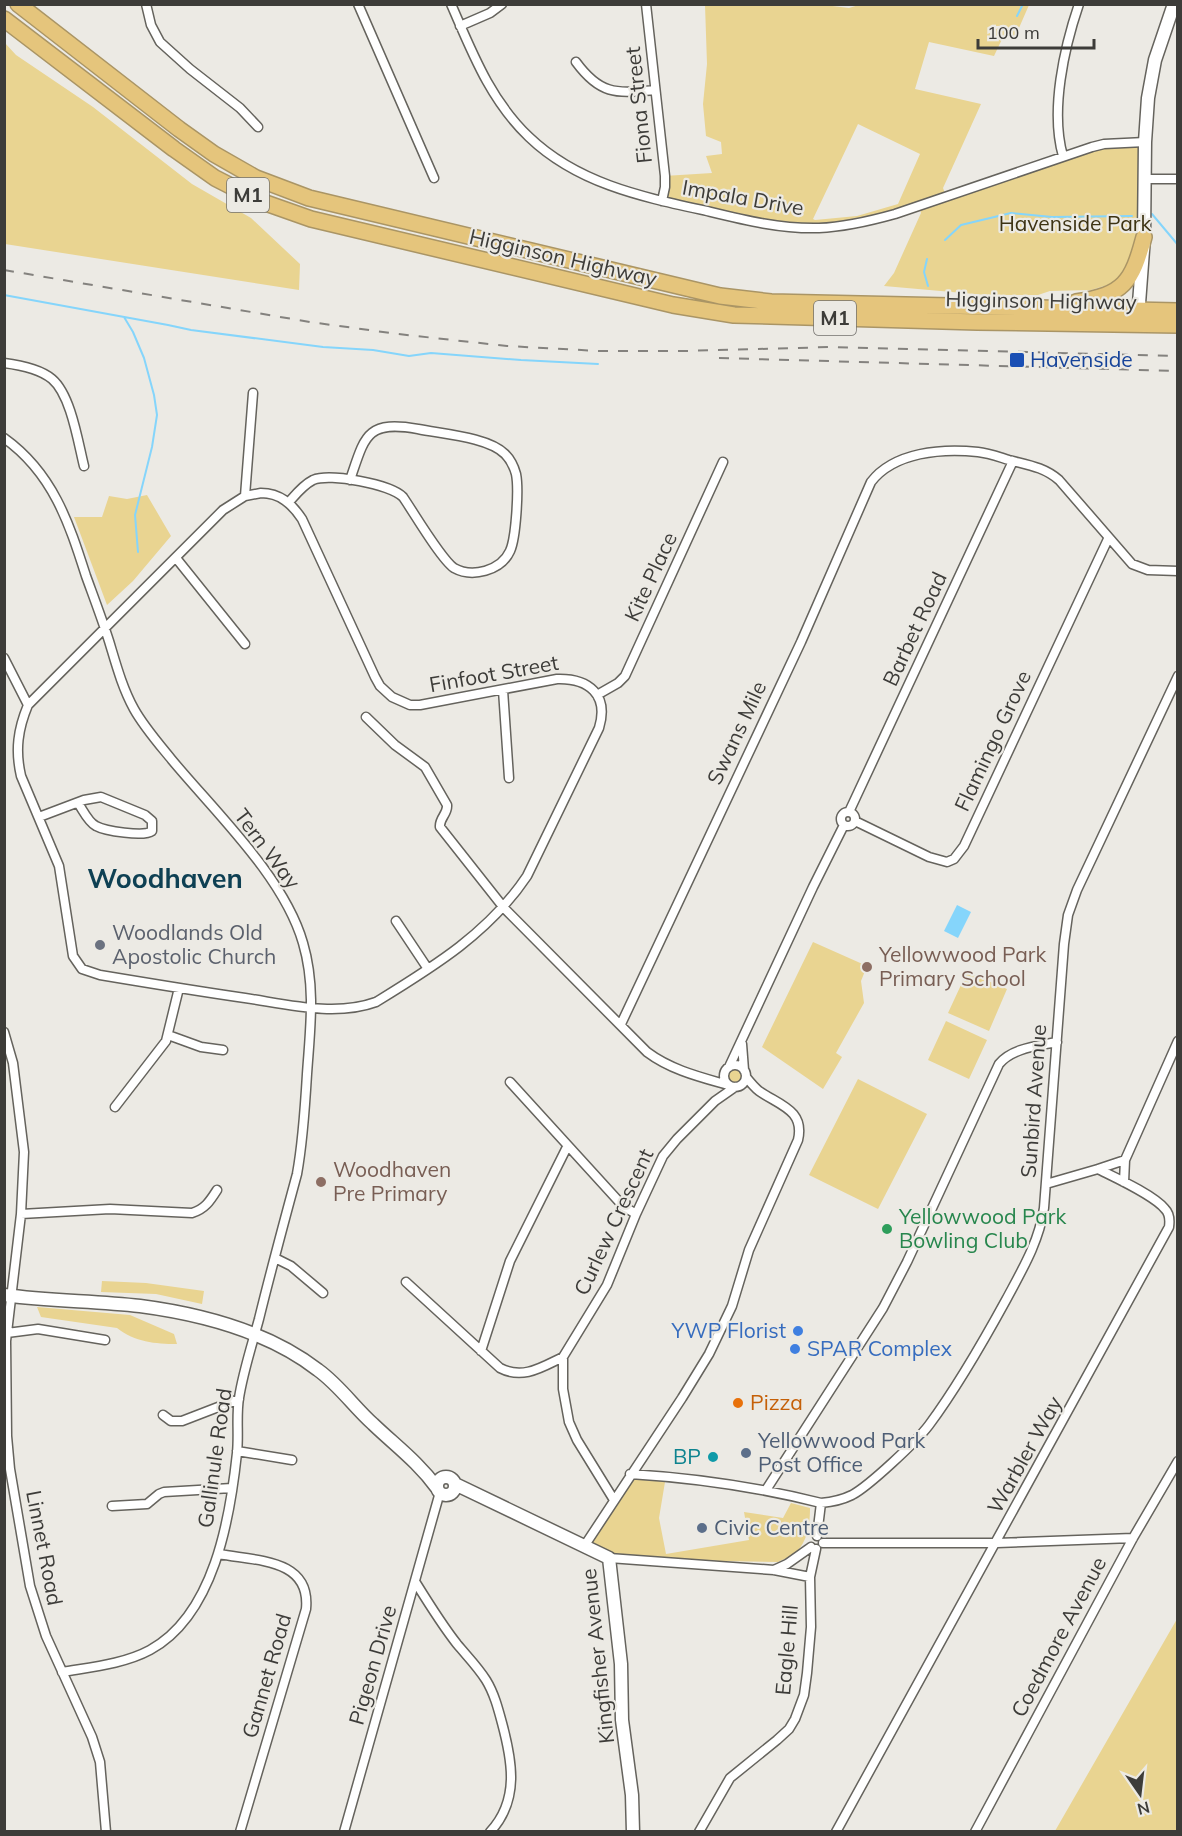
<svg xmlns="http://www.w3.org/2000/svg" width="1182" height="1836" viewBox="0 0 1182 1836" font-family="Mulish,sans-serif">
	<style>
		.green { fill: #e9d491; fill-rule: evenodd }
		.water { fill: #85d5fb }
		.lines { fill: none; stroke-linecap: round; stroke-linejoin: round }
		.stream { stroke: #85d5fb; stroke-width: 2 }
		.street-casing { stroke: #65635d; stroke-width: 11 }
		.secondary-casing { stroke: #65635d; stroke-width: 15 }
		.highway-casing { stroke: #aa9565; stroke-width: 18 }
		.street { stroke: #fff; stroke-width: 8 }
		.secondary { stroke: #fff; stroke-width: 12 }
		.highway { stroke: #e5c57c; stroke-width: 15 }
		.rail { stroke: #84827e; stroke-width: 2; stroke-dasharray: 10 10; stroke-linecap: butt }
		.transit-dot { fill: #1a4fb4; stroke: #eceae4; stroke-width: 2 }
		.worship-dot { fill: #6b7280; stroke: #eceae4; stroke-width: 2 }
		.education-dot { fill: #8d6e63; stroke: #eceae4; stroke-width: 2 }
		.leisure-dot { fill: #2e9e5b; stroke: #eceae4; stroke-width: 2 }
		.shop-dot { fill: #3f7fe0; stroke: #eceae4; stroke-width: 2 }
		.food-dot { fill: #e8710a; stroke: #eceae4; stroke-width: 2 }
		.service-dot { fill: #5c6f8a; stroke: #eceae4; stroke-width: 2 }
		.culture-dot { fill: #0f9aa8; stroke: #eceae4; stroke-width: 2 }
		.labels { text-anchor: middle; stroke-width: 4.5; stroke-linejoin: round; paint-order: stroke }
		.shield { fill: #eceae4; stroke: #72706c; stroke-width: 1.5 }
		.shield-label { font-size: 20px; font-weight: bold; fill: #3d3c39 }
		.street-label { font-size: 21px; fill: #3d3c39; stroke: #eceae4 }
		.park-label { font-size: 21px; fill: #3d3313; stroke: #eceae4 }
		.transit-label { font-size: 21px; fill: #164399; stroke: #eceae4; text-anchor: start }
		.worship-label { font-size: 21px; fill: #5b616d; stroke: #eceae4; text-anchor: start }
		.education-label { font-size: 21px; fill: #785e54; stroke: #eceae4; text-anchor: start }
		.leisure-label { font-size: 21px; fill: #27864d; stroke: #eceae4; text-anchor: start }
		.shop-label { font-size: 21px; fill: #366cbe; stroke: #eceae4; text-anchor: end }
		.food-label { font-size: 21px; fill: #c56008; stroke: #eceae4; text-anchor: start }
		.service-label { font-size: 21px; fill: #4e5e75; stroke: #eceae4; text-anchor: start }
		.culture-label { font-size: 21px; fill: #0d838f; stroke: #eceae4; text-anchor: end }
		.district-label { font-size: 27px; font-weight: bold; fill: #0e4053; stroke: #eceae4 }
	</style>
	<rect width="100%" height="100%" fill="#eceae4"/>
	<path class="green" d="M816 4 849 8 862 4 1029 5 1015 37 1004 35 994 56 929 42 915 89 981 104 943 188 946 196 1092 147 1145 142 1143 236 1127 279 1091 290 1050 291 1038 295H986L884 286 894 273 921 213 919 205 876 219 802 228 662 201 664 176 712 173 706 156 722 154 721 142 706 136 703 104 707 64 705 5ZM858 124 920 154 898 204 857 216 815 220 813 219Z
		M5 43 16 55 93 107 192 184 251 218 300 264 299 290 5 244Z
		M147 495 171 536 133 581 107 605 74 517H102L109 496 127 499Z
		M813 942 867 966 861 981 864 1003 836 1053 842 1057 823 1089 762 1047Z
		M967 972 1007 989 989 1031 948 1013Z
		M946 1021 987 1040 969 1079 928 1060Z
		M727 1076a8 8 0 1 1 16 0a8 8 0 1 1-16 0Z
		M858 1079 927 1114 878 1209 809 1175Z
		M102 1281 146 1283 204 1291 202 1304 156 1294 101 1292Z
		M37 1307 130 1315 174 1334 177 1344C155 1344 135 1342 117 1328L41 1317Z
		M635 1475 665 1482 659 1518 666 1554 749 1540 744 1512 783 1518 791 1503 810 1508C810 1523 808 1542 795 1553 791 1557 783 1559 778 1562L614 1559 590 1546Z
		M1177 1619V1831H1055Z"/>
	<path class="water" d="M957 905 971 912 958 938 944 931Z"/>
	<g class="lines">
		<path class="stream" d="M1017 16 1023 4
			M1152 214 1178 245
			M945 240 961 225 1011 213 1052 217 1132 216
			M927 259 924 272 928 286
			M4 295 168 325 191 330 323 347 373 350 409 356 431 353 521 360 598 364
			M124 317 133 332 144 358 154 395 157 415 152 447 135 515 138 552"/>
		<g class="street-casing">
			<path id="street" d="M146 4 151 25 160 42 190 69 240 108 258 127
				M358 4 434 178
				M451 4C472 52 490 100 529 137 578 184 643 197 707 211 744 220 780 229 819 228 845 227 870 221 895 214L1092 147 1104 144 1145 142
				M646 4 665 176V187L662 201
				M460 26 490 13 502 4
				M576 62C601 96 617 93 655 90
				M1063 156C1050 111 1064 48 1079 4
				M1144 179H1178
				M4 363C20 365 40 369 52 379 71 395 78 442 84 466
				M4 438C53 473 69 523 86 576 94 598 102 619 109 641 116 664 122 687 134 709 144 727 159 744 172 760 216 813 284 877 303 943 316 987 310 1030 307 1074 305 1108 303 1141 297 1174 284 1222 271 1270 259 1319 252 1345 243 1372 239 1398 236 1416 239 1435 237 1453 230 1519 214 1615 150 1650 124 1664 91 1667 62 1672
				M261 493C280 493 292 504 302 519L375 677 380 686 392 697 410 705H420L557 679C589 678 609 695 599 728L527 876C489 933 433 967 376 1002 335 1017 286 1004 245 998 196 991 148 983 100 975L82 969 73 956 59 866 21 776C15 750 18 729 28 705L223 510 245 496Z
				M245 496 253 393
				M289 502C296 494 303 485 313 480 330 473 390 484 403 497 414 513 441 559 454 568 472 578 501 571 510 551 516 538 519 489 516 474 514 467 511 460 505 454 488 437 442 434 418 429 366 420 365 436 350 480
				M176 558 245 644
				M4 658 28 705
				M503 690 509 778
				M597 695 618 683 625 676 723 462
				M366 717 395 745 425 767 447 805C448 814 439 818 440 827L504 908 647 1052C671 1070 700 1077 728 1085
				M841 819a7 7 0 1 1 14 0a7 7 0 1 1-14 0Z
				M849 812 1013 461
				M39 817 84 800 101 797 145 815 152 821V831C144 837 105 831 96 826 88 822 83 810 78 803
				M855 821 929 857 947 862 954 859 964 846 1108 539
				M396 921 428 969
				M621 1024 801 642 871 482C894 452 942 448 978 452 988 453 999 457 1009 460 1028 465 1044 467 1059 480L1132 564 1148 570 1178 571
				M4 1032 13 1063 24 1152 21 1214 6 1341 7 1436 10 1469 30 1586 46 1636 92 1737 100 1762 106 1832
				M168 1035 201 1047 223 1050
				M742 1044 744 1070
				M724 1076a11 11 0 1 1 22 0a11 11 0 1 1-22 0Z
				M729 1067 813 887 844 825
				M510 1082 623 1206 636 1214
				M115 1107 166 1041 179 988
				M1098 1169 1125 1160
				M1124 1182 1125 1160 1178 1041
				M21 1214 110 1209 192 1213C205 1209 210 1201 217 1190
				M275 1258 291 1266 323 1293
				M406 1282 500 1368C523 1380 542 1367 563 1357
				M7 1333 38 1329 105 1340
				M481 1351 510 1261 567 1147
				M163 1415 171 1421H182L239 1399
				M237 1451 292 1460
				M630 1474C695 1478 758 1487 821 1503
				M766 1490 883 1308 907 1262 999 1064C1012 1048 1038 1046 1057 1042
				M614 1500 577 1440 569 1422 563 1389V1357L607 1285 636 1214 663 1156 677 1139 715 1101 735 1087
				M112 1506 147 1504 159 1494 164 1492 232 1488
				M817 1536 821 1503C832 1502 842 1500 852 1495 869 1486 917 1441 929 1425 958 1386 983 1342 1006 1300 1022 1270 1039 1242 1044 1208L1064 944 1068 915 1077 890 1178 676
				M823 1543H997L1133 1538
				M585 1545 682 1398 709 1354 732 1306 749 1250 798 1140C805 1110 779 1105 759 1091 754 1087 750 1082 746 1077
				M219 1554C255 1561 311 1558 306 1609L240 1832
				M609 1558 774 1570 810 1577
				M774 1570 787 1564 811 1547
				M416 1583C429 1604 442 1625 457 1644 467 1656 478 1667 486 1680 494 1693 498 1708 502 1723 512 1760 520 1800 490 1832
				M344 1832 440 1492
				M699 1832 730 1778 777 1740 789 1729 795 1719 804 1695 807 1673 811 1627 810 1577 816 1549
				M836 1832 1169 1227C1170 1220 1170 1214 1165 1209 1154 1195 1114 1177 1098 1169L1046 1184
				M975 1832 1133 1538 1178 1461"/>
		</g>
		<g class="secondary-casing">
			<path id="secondary" d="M1138 317 1144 237 1145 142 1148 98 1155 60 1174 4
				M4 1295C49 1301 95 1301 140 1306 201 1314 269 1332 318 1370 339 1385 354 1407 373 1424 396 1446 418 1462 437 1488
				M437 1486a9 9 0 1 1 18 0a9 9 0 1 1-18 0Z
				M455 1484 609 1558 621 1664 622 1720 632 1795 633 1832"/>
		</g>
		<g class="highway-casing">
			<path id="highway" d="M18 4 179 129 214 154 256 178 309 198 720 296 771 302 1178 311
				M4 19 174 149 215 178 260 201 311 219 673 305 734 315 977 322 1178 325
				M1076 302C1124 295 1132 282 1144 237"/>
		</g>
		<use href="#street" class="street"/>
		<use href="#secondary" class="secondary"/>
		<use href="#highway" class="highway"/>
		<path class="rail" d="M4 270 310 322 398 334 507 346 599 351H684L831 347 1178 356
			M719 358 1178 371"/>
	</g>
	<rect class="transit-dot" x="1009" y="352" width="16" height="16" rx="3"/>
	<circle class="worship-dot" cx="100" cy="945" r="6"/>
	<g class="education-dot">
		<circle cx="867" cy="967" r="6"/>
		<circle cx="321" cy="1182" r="6"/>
	</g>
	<circle class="leisure-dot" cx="887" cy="1229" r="6"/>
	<g class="shop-dot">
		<circle cx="798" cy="1331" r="6"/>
		<circle cx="795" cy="1349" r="6"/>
	</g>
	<circle class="food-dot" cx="738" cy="1403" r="6"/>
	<g class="service-dot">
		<circle cx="746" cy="1453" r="6"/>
		<circle cx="702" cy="1528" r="6"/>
	</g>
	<circle class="culture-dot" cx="713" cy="1457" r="6"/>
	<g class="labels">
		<g class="shield">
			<rect x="227" y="178" width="42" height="34" rx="4.5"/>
			<rect x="814" y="301" width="42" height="34" rx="4.5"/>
		</g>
		<g class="shield-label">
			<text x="248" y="202">M1</text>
			<text x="835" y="325">M1</text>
		</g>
		<g class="street-label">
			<text transform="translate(639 105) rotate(-96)" y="7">Fiona Street</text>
			<text transform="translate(743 198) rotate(10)" y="7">Impala Drive</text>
			<text transform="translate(563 258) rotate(13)" y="7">Higginson Highway</text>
			<text transform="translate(1041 301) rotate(1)" y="7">Higginson Highway</text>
			<text transform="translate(651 577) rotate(-65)" y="7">Kite Place</text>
			<text transform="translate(915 629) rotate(-65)" y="7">Barbet Road</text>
			<text transform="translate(494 674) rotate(-10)" y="7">Finfoot Street</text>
			<text transform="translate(737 733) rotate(-65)" y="7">Swans Mile</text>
			<text transform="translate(993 741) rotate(-65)" y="7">Flamingo Grove</text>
			<text transform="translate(267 849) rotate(53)" y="7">Tern Way</text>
			<text transform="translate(1034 1101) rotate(-86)" y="7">Sunbird Avenue</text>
			<text transform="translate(614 1222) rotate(-65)" y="7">Curlew Crescent</text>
			<text transform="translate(1025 1455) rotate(-61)" y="7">Warbler Way</text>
			<text transform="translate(215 1458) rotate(-82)" y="7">Gallinule Road</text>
			<text transform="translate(44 1548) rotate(79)" y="7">Linnet Road</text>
			<text transform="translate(1059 1637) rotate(-62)" y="7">Coedmore Avenue</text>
			<text transform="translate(787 1650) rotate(-85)" y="7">Eagle Hill</text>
			<text transform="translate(598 1656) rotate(-96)" y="7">Kingfisher Avenue</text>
			<text transform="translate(373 1665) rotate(-74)" y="7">Pigeon Drive</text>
			<text transform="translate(267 1676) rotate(-74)" y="7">Gannet Road</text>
		</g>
		<g class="park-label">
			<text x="1075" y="231">Havenside Park</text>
		</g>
		<g class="transit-label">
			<text x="1030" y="367">Havenside</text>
		</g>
		<g class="worship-label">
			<text x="112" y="940">Woodlands Old<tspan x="112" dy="24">Apostolic Church</tspan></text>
		</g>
		<g class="education-label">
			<text x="879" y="962">Yellowwood Park<tspan x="879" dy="24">Primary School</tspan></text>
			<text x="333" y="1177">Woodhaven<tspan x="333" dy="24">Pre Primary</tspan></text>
		</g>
		<g class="leisure-label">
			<text x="899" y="1224">Yellowwood Park<tspan x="899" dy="24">Bowling Club</tspan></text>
		</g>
		<g class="shop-label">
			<text x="786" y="1338">YWP Florist</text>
			<text x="807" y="1356" text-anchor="start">SPAR Complex</text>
		</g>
		<g class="food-label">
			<text x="750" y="1410">Pizza</text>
		</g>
		<g class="service-label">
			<text x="758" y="1448">Yellowwood Park<tspan x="758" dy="24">Post Office</tspan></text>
			<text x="714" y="1535">Civic Centre</text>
		</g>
		<g class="culture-label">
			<text x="701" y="1464">BP</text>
		</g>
		<g class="district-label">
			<text x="165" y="888">Woodhaven</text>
		</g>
	</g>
	<rect width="1182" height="1836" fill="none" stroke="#3d3c39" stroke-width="12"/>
	<g transform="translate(1140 1794) rotate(166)" stroke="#eceae4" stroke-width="4.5" paint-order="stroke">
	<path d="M0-4.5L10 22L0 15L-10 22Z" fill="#3d3c39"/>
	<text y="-9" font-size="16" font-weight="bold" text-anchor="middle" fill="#3d3c39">N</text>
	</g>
	<path d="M978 39v9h116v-9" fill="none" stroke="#3d3c39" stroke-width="3"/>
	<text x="987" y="39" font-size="18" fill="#3d3c39" stroke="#eceae4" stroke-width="4.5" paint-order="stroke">100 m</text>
</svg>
